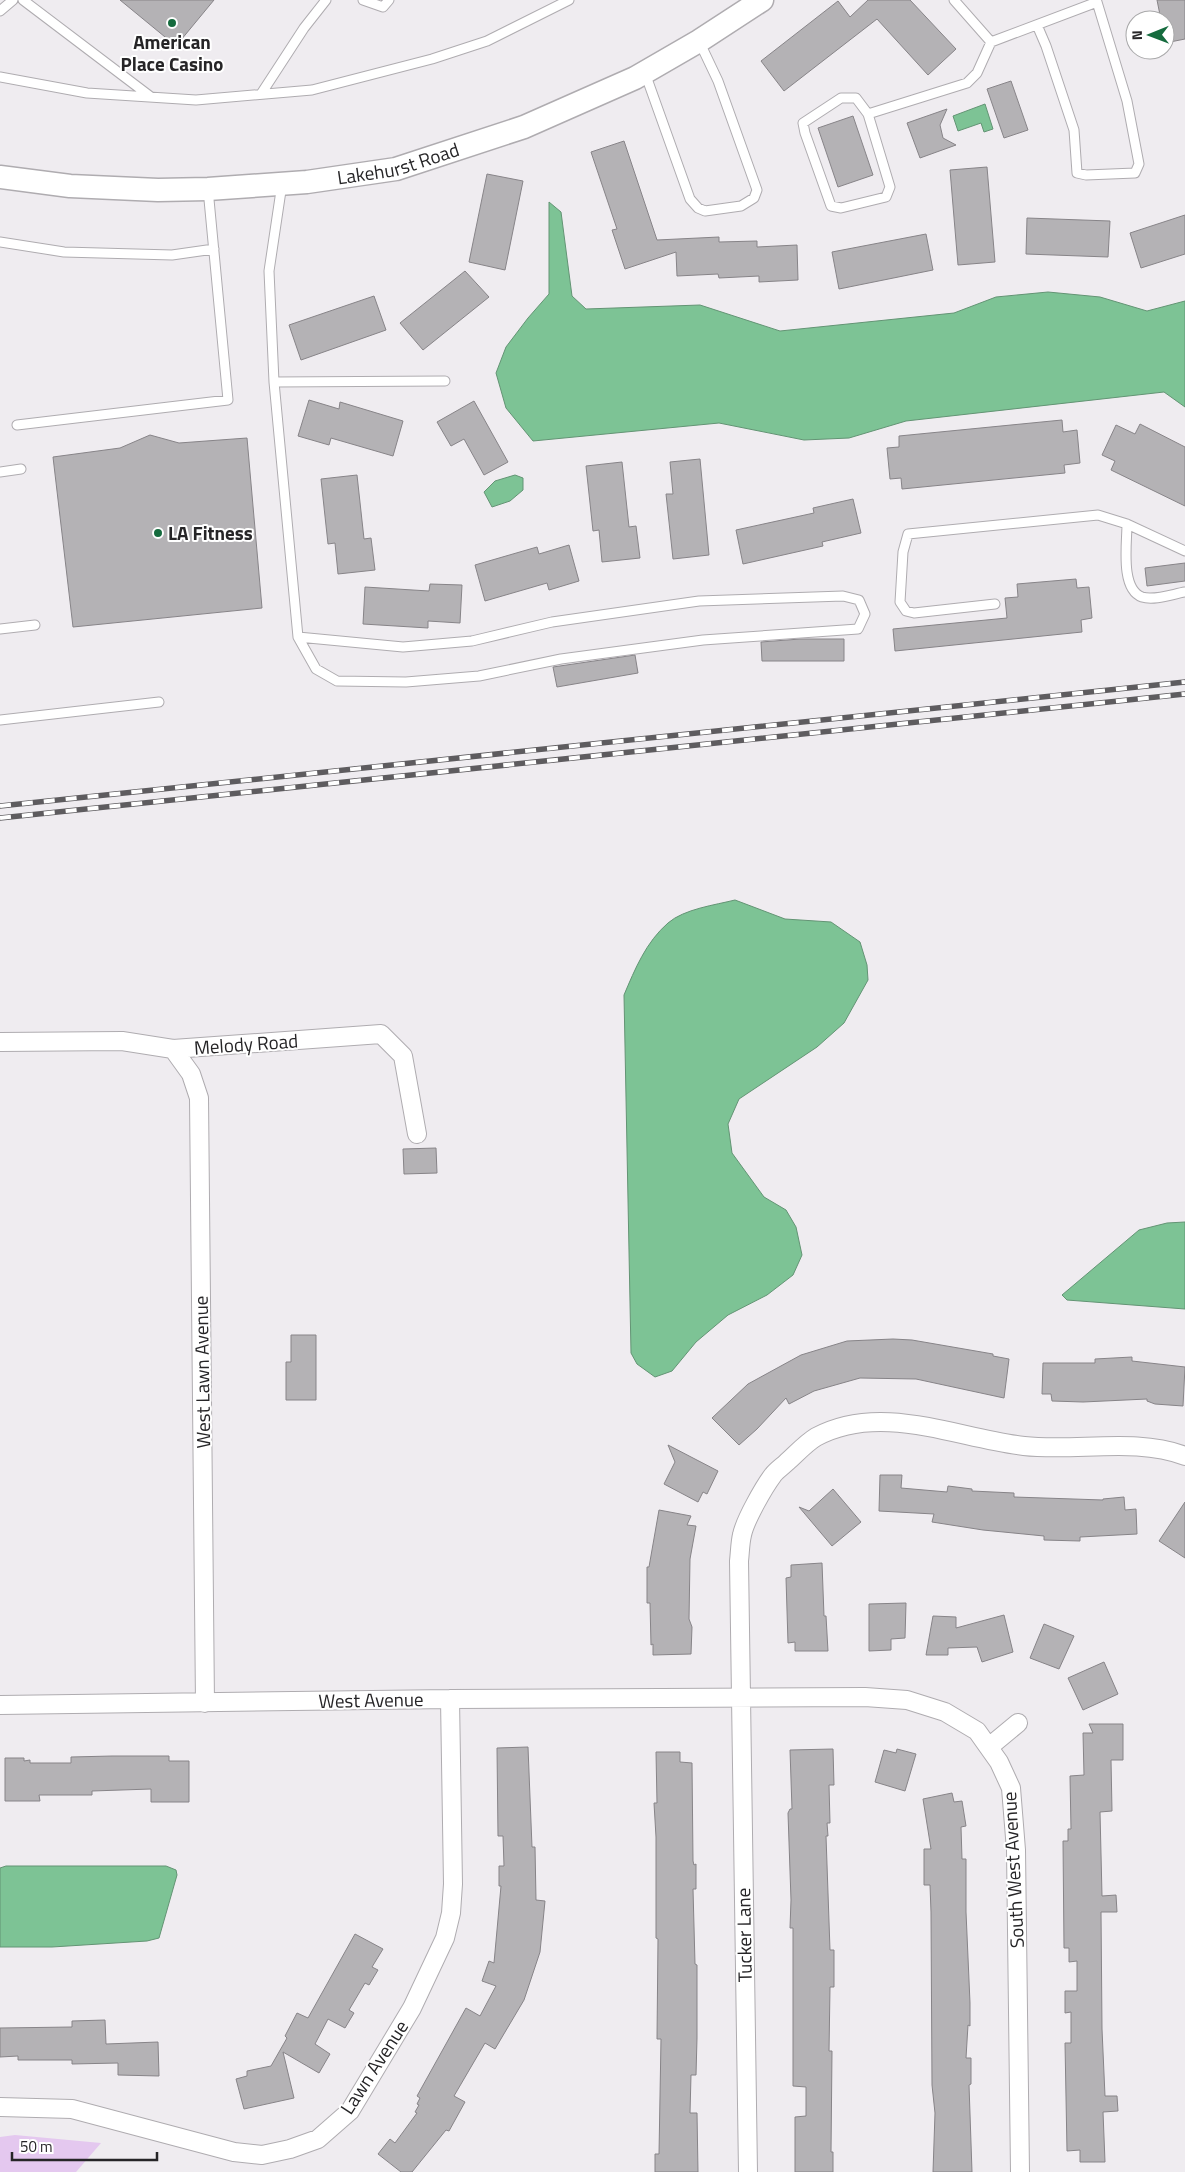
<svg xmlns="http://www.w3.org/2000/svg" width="1185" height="2172" viewBox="0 0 1185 2172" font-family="'Titillium Web',sans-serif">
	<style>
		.green { fill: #e4c8ef }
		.water { fill: #7dc395; stroke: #639474 }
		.building { fill: #b4b2b5; stroke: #878488 }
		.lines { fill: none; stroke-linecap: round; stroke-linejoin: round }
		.service-casing { stroke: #afacb0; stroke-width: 11 }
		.minor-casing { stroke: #afacb0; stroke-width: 20 }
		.tertiary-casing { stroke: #afacb0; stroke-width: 25 }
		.service { stroke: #fff; stroke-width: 9 }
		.minor { stroke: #fff; stroke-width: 18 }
		.tertiary { stroke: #fff; stroke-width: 22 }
		.rail-casing { stroke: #5e5c5f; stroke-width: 5.5 }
		.rail { stroke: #fff; stroke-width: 4; stroke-dasharray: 11; stroke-linecap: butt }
		.poi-dot { fill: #156b3e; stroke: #fff; stroke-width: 2 }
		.labels { text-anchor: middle; stroke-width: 4; stroke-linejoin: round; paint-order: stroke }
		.poi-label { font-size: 19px; font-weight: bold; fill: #262527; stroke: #fff }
		.street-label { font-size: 19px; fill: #262527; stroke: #fff }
	</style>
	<rect width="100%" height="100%" fill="#efecf0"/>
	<path class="green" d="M15 2135 101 2143 76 2172H0V2137Z"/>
	<path class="water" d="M985 104 993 129 984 132 981 123 958 131 953 116Z
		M549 202 561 212 572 296 586 309 700 305 780 331 954 313 996 297 1048 292 1100 297 1147 311 1185 301V407L1164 392 906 421 849 438 804 440 719 423 533 441 506 408 496 373 506 347 528 318 549 294Z
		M515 475 523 478V490L510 501 492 507 484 492 495 481Z
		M735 900 785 919 831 922 860 942 867 965 868 980 844 1023 817 1047 739 1099 728 1124 732 1153 764 1197 786 1210 796 1227 802 1255 793 1275 767 1295 728 1315 696 1342 672 1371 655 1377 637 1364 631 1353 624 995C635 969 646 942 668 923 684 909 715 905 735 900Z
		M1185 1222V1309L1067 1300 1062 1295 1139 1230 1167 1223Z
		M6 1866H166L176 1870 177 1875 159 1938 147 1941 52 1947H0V1868Z"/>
	<path class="building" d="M120 0H214L176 46Z
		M868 0H910L956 49 928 75 877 19 784 91 761 61 838 1 850 17Z
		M1157 0H1185V39L1165 43V20H1161Z
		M1011 81 1028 130 1004 138 987 89Z
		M947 109 940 125 943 138 956 145 920 158 907 123Z
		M853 116 873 175 838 187 818 128Z
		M624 141 657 240 719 237V242L757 241V247L797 245 798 280 759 282V276L719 278 718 274 677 276 676 252 625 269 612 230 617 229 591 152Z
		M987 167 995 262 958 265 950 170Z
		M487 174 523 181 505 270 469 262Z
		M1185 215V254L1141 268 1130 233Z
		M1027 218 1110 221 1108 257 1026 254Z
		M926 234 933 270 839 289 832 252Z
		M465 271 489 297 423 350 400 323Z
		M374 296 386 330 301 360 289 325Z
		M309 400 339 409 340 402 403 421 393 456 331 438 329 445 298 436Z
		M474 401 508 462 484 475 464 439 451 446 437 422Z
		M1062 420 1063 432 1077 430 1080 463 1064 465 1065 473 902 489 901 478 890 479 887 448 899 447V436Z
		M1140 424 1185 447V506L1111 470 1115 461 1102 455 1116 425 1135 434Z
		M150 435 179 443 247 438 262 608 73 627 53 457 120 448Z
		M700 459 709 555 673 559 666 494H673L670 462Z
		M622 462 629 527 636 526 640 558 602 562 599 530 593 531 586 466Z
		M357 475 364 539 371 538 375 570 338 574 335 543 328 544 321 479Z
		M853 499 861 533 822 542 823 546 743 564 736 530 814 513 813 508Z
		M569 545 579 581 549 590 547 583 485 601 475 565 537 547 539 554Z
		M1185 563V581L1147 586 1145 568Z
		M1076 579 1077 588 1089 587 1092 618 1081 620 1082 632 895 651 893 629 1007 618 1005 598 1018 597 1017 584Z
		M430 584 462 585 460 623 428 621V628L363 624 365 587 429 591Z
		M800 639H844V661H762L761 642Z
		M635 655 638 673 557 687 553 667Z
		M436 1148 437 1173 404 1174 403 1149Z
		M291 1335H316V1400H286V1362H291Z
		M893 1339 912 1340 993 1354V1356L1009 1359 1004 1398 916 1379 860 1378 814 1391 789 1404 786 1398 757 1429 739 1445 712 1418 748 1384 801 1355 847 1341Z
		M1132 1357V1361L1185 1367 1183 1406 1155 1404 1147 1401V1399L1083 1402 1052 1401 1051 1394H1042L1043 1363H1095V1359Z
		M668 1445 718 1471 707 1494 703 1492 698 1502 664 1484 675 1462Z
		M880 1475H902L901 1488 947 1492 948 1486 972 1489V1491L1014 1493V1497L1103 1500V1499L1124 1497 1125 1510 1136 1509 1137 1534 1080 1537V1541L1044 1540V1536L983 1530 932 1522 934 1514 879 1511Z
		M833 1489 861 1522 832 1546 799 1507 809 1511Z
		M1185 1502V1558L1159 1541Z
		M659 1510 691 1516 687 1525 696 1526 690 1559 689 1619 692 1627 691 1654 653 1655V1644L651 1645 650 1603H647V1567H649Z
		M822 1563 824 1616H826L828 1651H795V1642L788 1643 786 1578 791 1577V1565Z
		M906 1603 905 1638 891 1639V1650L869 1651V1604Z
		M1004 1615 1013 1652 982 1662 977 1647 948 1648V1655H926L933 1616 956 1617V1628Z
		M1044 1624 1074 1636 1059 1669 1030 1658Z
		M1104 1662 1118 1694 1083 1710 1068 1678Z
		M1089 1724H1123V1760H1111L1112 1811 1100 1812 1102 1896 1116 1895 1117 1912H1101L1102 2029 1105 2096H1117L1118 2111 1103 2112 1105 2162H1080V2150L1067 2151 1065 2043H1071V2012L1065 2013V1991H1077V1961L1069 1962V1948H1064L1063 1841H1068V1829H1071L1070 1776 1084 1775 1083 1733H1093Z
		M528 1747 532 1847H535L536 1900 545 1901 540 1952 524 2000 495 2049 485 2043 454 2096 465 2102 449 2131 446 2130 412 2172H401L378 2154 390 2139 395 2143 417 2113 415 2112 419 2105 417 2104 420 2098 417 2096 466 2008 480 2016 496 1986 482 1981 489 1961 494 1963 501 1886H499V1866H504L503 1836H498L497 1748Z
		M833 1749 834 1785H829L830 1823H827L828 1836H826L830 1950H834V1987H830L829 2051H832L831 2152H833V2172H795V2117L806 2116V2087L793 2086V1928H790L791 1900 788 1813 790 1809H792L790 1750Z
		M897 1749 916 1754 905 1791 875 1782 884 1750 896 1753Z
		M656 1752H680V1762L692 1763 693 1861 694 1865 696 1864V1889H693L695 1964 697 1965V2038L696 2075H691L690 2113H697L698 2172H655V2154H659L661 2039H657L658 1939 656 1938V1837L654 1803H657Z
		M112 1756H169V1761H189V1802H151V1789L92 1791V1795H39L40 1801H5V1758H24V1761L30 1760V1763H71V1757Z
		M952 1793 954 1802 962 1801 966 1826 961 1827 962 1859H966V1912L970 2003V2026L968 2025 966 2058H971V2084L969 2085 972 2172H933L935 2113 932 2085 931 1912 930 1885H924V1849H931L923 1799Z
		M355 1934 383 1949 372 1967 378 1970 369 1985 365 1983 349 2010 354 2013 345 2028 328 2019 315 2044 330 2054 319 2073 283 2052 294 2098 244 2109 236 2079 247 2076V2071L271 2066 287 2038 285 2036 297 2013 308 2018Z
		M105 2020 106 2044 158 2042 159 2076 118 2075V2063L72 2064V2060H18V2056L0 2057V2028L72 2027V2021Z"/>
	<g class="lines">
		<g class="service-casing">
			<path id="service" d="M23 0 151 97
				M363 0 383 7 389 0
				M0 11 13 0
				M991 42 1097 2 1127 101 1139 164 1135 173 1086 175 1077 173 1074 130 1046 46 1037 25
				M645 73 690 199 698 208 705 211 741 206 754 198 757 190 718 81 699 41
				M0 77 87 93 196 100 312 90 432 59 487 41 569 0
				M261 94 304 28 326 0
				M841 98H856L868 114 890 187 886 197 841 208 831 206 805 133 803 123Z
				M868 114 967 83 977 73 991 42 954 0
				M282 184 269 271 274 382 298 637 316 669 337 681 406 682 479 676 561 659 703 640 858 629 865 614 859 600 843 596 699 601 552 622 472 641 403 647 298 637
				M0 242 64 252 172 255 214 249
				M274 382 445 381
				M17 425 228 400 208 189
				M0 472 21 469
				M1127 524C1127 543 1120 589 1142 597 1154 601 1173 594 1185 592
				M995 604 914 613 906 611 900 602 903 552 908 534 1098 515 1127 524 1185 551
				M0 629 35 625
				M0 720 159 702"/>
		</g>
		<g class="minor-casing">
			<path id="minor" d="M0 1042 122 1041 173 1049 381 1034 403 1056 417 1134
				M173 1049 191 1074 199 1098 205 1703
				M0 1705 450 1699 865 1697 907 1700 945 1712 977 1731 999 1762 1011 1788 1016 1850 1020 2172
				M989 1747 1018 1723
				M0 2107 72 2109 234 2152 262 2155 290 2149 318 2139 350 2111 412 2008 445 1938 451 1913 453 1884 450 1699
				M748 2172 739 1561C740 1553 740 1543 742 1535 745 1520 764 1487 773 1475 777 1470 783 1466 787 1462 796 1454 806 1443 816 1437 881 1402 956 1438 1024 1446 1075 1452 1137 1437 1185 1456"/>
		</g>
		<g class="tertiary-casing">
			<g id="tertiary">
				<path id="s1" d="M0 177 70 186 158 190 208 189 307 182 396 169 524 127 635 78 699 41 762 0"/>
			</g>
		</g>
		<use href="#service" class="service"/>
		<use href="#minor" class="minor"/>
		<use href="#tertiary" class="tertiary"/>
		<g class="rail-casing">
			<path id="rail" d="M0 806 1185 682
				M0 818 1185 694"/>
		</g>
		<use href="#rail" class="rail"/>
	</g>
	<g class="poi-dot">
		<circle cx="172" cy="23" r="5"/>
		<circle cx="158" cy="533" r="5"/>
	</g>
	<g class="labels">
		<g class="poi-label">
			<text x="172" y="49">American<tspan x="172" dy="22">Place Casino</tspan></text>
			<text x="168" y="540" text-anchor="start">LA Fitness</text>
		</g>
		<g class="street-label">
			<text dy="7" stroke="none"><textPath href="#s1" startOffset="401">Lakehurst Road</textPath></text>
			<text transform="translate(246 1044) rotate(-4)" y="7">Melody Road</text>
			<text transform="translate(202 1372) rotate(-91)" y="7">West Lawn Avenue</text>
			<text transform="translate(371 1700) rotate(-1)" y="7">West Avenue</text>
			<text transform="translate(1013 1870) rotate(-93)" y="7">South West Avenue</text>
			<text transform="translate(744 1935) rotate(-91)" y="7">Tucker Lane</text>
			<text transform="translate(374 2067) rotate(-57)" y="7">Lawn Avenue</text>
		</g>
	</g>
	<g transform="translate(1150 35) rotate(269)"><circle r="24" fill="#ffffff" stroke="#a8a8a9"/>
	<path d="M0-4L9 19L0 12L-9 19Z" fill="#156b3e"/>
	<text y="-8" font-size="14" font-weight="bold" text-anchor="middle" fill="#262527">N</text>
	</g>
	<path d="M12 2152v8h145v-8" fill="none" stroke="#262527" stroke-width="2.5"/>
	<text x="20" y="2152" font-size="15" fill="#262527" stroke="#ffffff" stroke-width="4" paint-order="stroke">50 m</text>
</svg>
